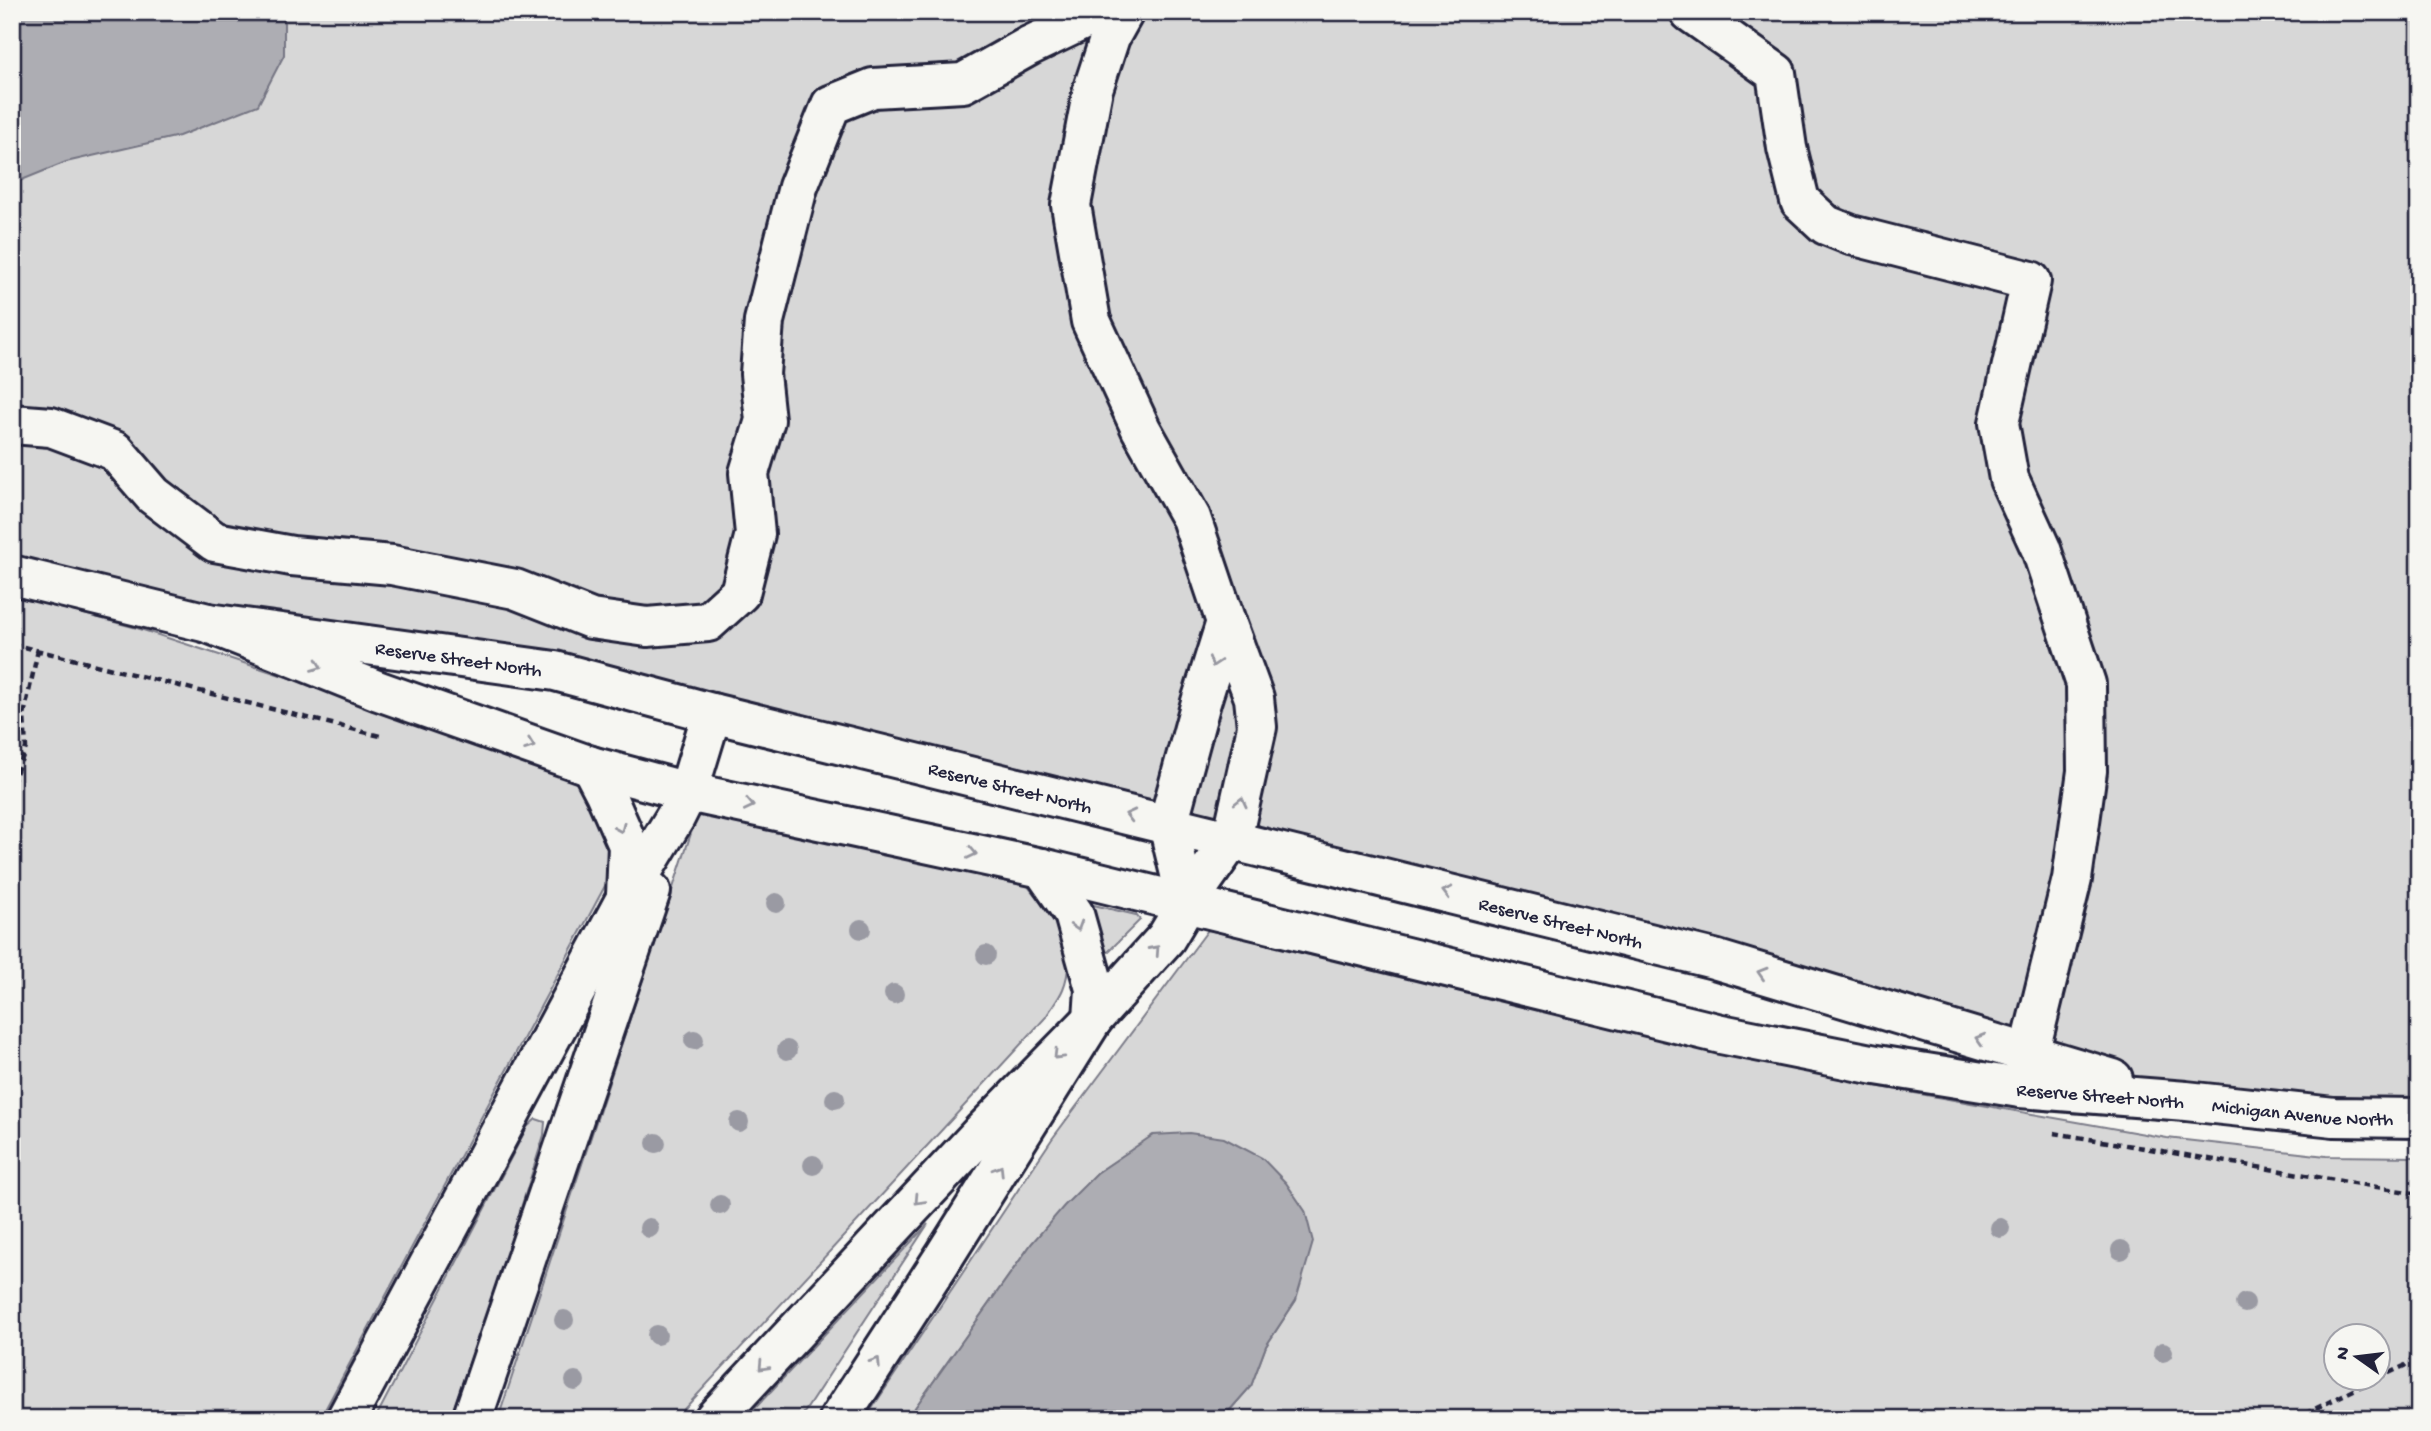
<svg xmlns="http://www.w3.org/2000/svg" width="2431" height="1431" viewBox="0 0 2431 1431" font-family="'Gochi Hand',sans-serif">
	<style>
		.green { fill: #d7d7d7; stroke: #7c7c89; stroke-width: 2; fill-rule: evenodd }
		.water { fill: #adadb3; stroke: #757583; stroke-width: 2 }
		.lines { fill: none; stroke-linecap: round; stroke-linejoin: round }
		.minor-casing { stroke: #22223b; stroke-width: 44 }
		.path { stroke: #22223b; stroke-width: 4.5; stroke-dasharray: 7 5; stroke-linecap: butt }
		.minor { stroke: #f6f6f2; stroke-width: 38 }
		.tree { fill: #9a9aa3 }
		.oneway { stroke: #9797a0 }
		.labels { text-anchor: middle; stroke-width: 5; stroke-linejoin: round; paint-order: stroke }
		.street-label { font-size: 19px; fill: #22223b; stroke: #f6f6f2 }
	</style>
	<rect width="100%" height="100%" fill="#f6f6f2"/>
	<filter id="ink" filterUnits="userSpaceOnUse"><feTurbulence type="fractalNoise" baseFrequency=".0143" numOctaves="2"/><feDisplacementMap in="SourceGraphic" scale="14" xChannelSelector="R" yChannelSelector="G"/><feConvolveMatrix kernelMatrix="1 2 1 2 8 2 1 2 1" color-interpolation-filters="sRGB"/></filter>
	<g filter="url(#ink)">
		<path class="green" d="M12 12H2419V1118L2186 1101 1254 844 12 568Z
			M12 595 137 628 576 772 615 860 606 884 320 1419H12Z
			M701 803 1027 885C1051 915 1080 948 1063 989 1059 999 1051 1008 1046 1017L675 1419H498Z
			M1085 903 1136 915 1140 920 1108 952 1103 955Z
			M1208 930 1864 1084 2167 1138 2326 1156 2419 1157V1419H1222L1251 1386 1266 1346 1296 1300 1124 1155 1097 1173 1032 1243 907 1419H865L1052 1139ZM2336 1336H2378V1378H2336Z
			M536 1119 545 1122 544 1135 504 1262 450 1419H375L527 1127Z
			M928 1224 800 1419H745Z"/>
		<path class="water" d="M12 12H284V55L258 105 179 136 66 162 12 184Z
			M1189 1133 1224 1138 1262 1158 1286 1183 1305 1211 1313 1242 1296 1300 1266 1346 1251 1386 1222 1419H907L1032 1243 1064 1206 1097 1173 1153 1135Z"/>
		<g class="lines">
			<g class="minor-casing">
				<g id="minor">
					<path d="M1124 12 1110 37 1093 89 1071 205 1091 321 1141 429 1191 518 1226 622"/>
					<path d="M1690 12 1776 73 1787 148 1800 201 1826 225 1851 235 2031 281 1999 423 2009 479 2041 549 2086 684 2087 771 2072 879 2023 1079"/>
					<path d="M12 424 51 427 115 451 153 495 215 542 292 556 392 565 515 589 591 619 647 627 708 622 740 593 755 534 749 473 765 420 760 374 764 321 798 187 831 105 873 88 963 83 1029 46 1100 12"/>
					<path id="s1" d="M12 575 208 623 555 671 712 713 1714 959 2113 1079"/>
					<path id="s2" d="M208 623 379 691 591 766 688 792 1042 868 1721 1034 1876 1065 2020 1088 2186 1101 2334 1117 2419 1118"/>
					<path d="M591 766 605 793 628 845 626 896"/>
					<path d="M1042 868 1074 914 1095 989 1093 1019"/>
					<path d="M1093 1019 1166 938 1187 903 1232 839 1257 727 1254 698 1226 622 1201 702 1168 824 1187 903"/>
					<path d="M346 1419 626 898 676 816 688 792 712 713"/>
					<path d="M472 1419 651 891"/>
					<path d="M714 1419 982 1132 1093 1019 945 1255 839 1419"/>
				</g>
			</g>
			<path class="path" d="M12 644 384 737
				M12 784 26 748 24 715 38 650
				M2054 1133 2419 1194
				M2378 1378 2404 1366 2419 1353
				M2294 1419 2378 1378"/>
			<use href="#minor" class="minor"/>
		</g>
		<g class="tree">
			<circle cx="776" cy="903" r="10"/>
			<circle cx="861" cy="929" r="10"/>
			<circle cx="986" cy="955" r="10"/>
			<circle cx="894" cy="994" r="10"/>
			<circle cx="694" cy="1040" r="10"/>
			<circle cx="787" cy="1050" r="10"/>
			<circle cx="835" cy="1099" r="10"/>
			<circle cx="739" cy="1122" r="10"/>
			<circle cx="656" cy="1143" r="10"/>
			<circle cx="813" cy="1165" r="10"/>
			<circle cx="720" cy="1205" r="10"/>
			<circle cx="649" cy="1228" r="10"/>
			<circle cx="2000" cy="1228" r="10"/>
			<circle cx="2121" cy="1250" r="10"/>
			<circle cx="2245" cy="1303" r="10"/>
			<circle cx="564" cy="1320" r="10"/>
			<circle cx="657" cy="1335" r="10"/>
			<circle cx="2163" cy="1352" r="10"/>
			<circle cx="575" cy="1381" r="10"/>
		</g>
		<defs><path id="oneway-chevron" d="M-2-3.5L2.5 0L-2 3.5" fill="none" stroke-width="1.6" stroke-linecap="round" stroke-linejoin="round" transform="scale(1.75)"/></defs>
		<g class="oneway">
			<use href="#oneway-chevron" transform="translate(1214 662) rotate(108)"/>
			<use href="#oneway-chevron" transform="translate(317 666) rotate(22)"/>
			<use href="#oneway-chevron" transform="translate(530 745) rotate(20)"/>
			<use href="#oneway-chevron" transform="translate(1241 802) rotate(-77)"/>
			<use href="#oneway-chevron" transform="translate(749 805) rotate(12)"/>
			<use href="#oneway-chevron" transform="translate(1130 815) rotate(-166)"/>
			<use href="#oneway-chevron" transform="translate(620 828) rotate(67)"/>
			<use href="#oneway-chevron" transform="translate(972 853) rotate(12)"/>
			<use href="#oneway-chevron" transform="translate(1447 892) rotate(-166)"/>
			<use href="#oneway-chevron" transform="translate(1077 926) rotate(73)"/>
			<use href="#oneway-chevron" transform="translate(1155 950) rotate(-48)"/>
			<use href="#oneway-chevron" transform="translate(1762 973) rotate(-163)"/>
			<use href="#oneway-chevron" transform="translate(1980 1039) rotate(-163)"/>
			<use href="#oneway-chevron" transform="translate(1058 1055) rotate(135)"/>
			<use href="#oneway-chevron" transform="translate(999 1170) rotate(-58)"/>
			<use href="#oneway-chevron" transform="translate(919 1200) rotate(133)"/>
			<use href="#oneway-chevron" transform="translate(876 1362) rotate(-57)"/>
			<use href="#oneway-chevron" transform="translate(763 1366) rotate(133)"/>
		</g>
	</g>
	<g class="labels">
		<g class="street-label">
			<text dy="7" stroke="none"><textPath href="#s1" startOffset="455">Reserve Street North</textPath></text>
			<text dy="7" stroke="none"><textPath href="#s1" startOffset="1022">Reserve Street North</textPath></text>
			<text dy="7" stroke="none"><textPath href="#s1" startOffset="1589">Reserve Street North</textPath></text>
			<text dy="7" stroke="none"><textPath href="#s2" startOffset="1955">Reserve Street North</textPath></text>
			<text dy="7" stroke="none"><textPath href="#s2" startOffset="2158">Michigan Avenue North</textPath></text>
		</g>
	</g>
	<rect width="2431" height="1431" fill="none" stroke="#f6f6f2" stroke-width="42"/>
	<rect x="21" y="21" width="2389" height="1389" fill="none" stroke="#22223b" stroke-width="2.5" filter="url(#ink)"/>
	<g transform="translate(2357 1357) rotate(284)"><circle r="33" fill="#f6f6f2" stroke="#a1a1a9" stroke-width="2"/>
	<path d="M0-5L12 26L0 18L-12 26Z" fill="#22223b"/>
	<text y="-10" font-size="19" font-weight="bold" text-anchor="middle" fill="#22223b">N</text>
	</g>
</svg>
